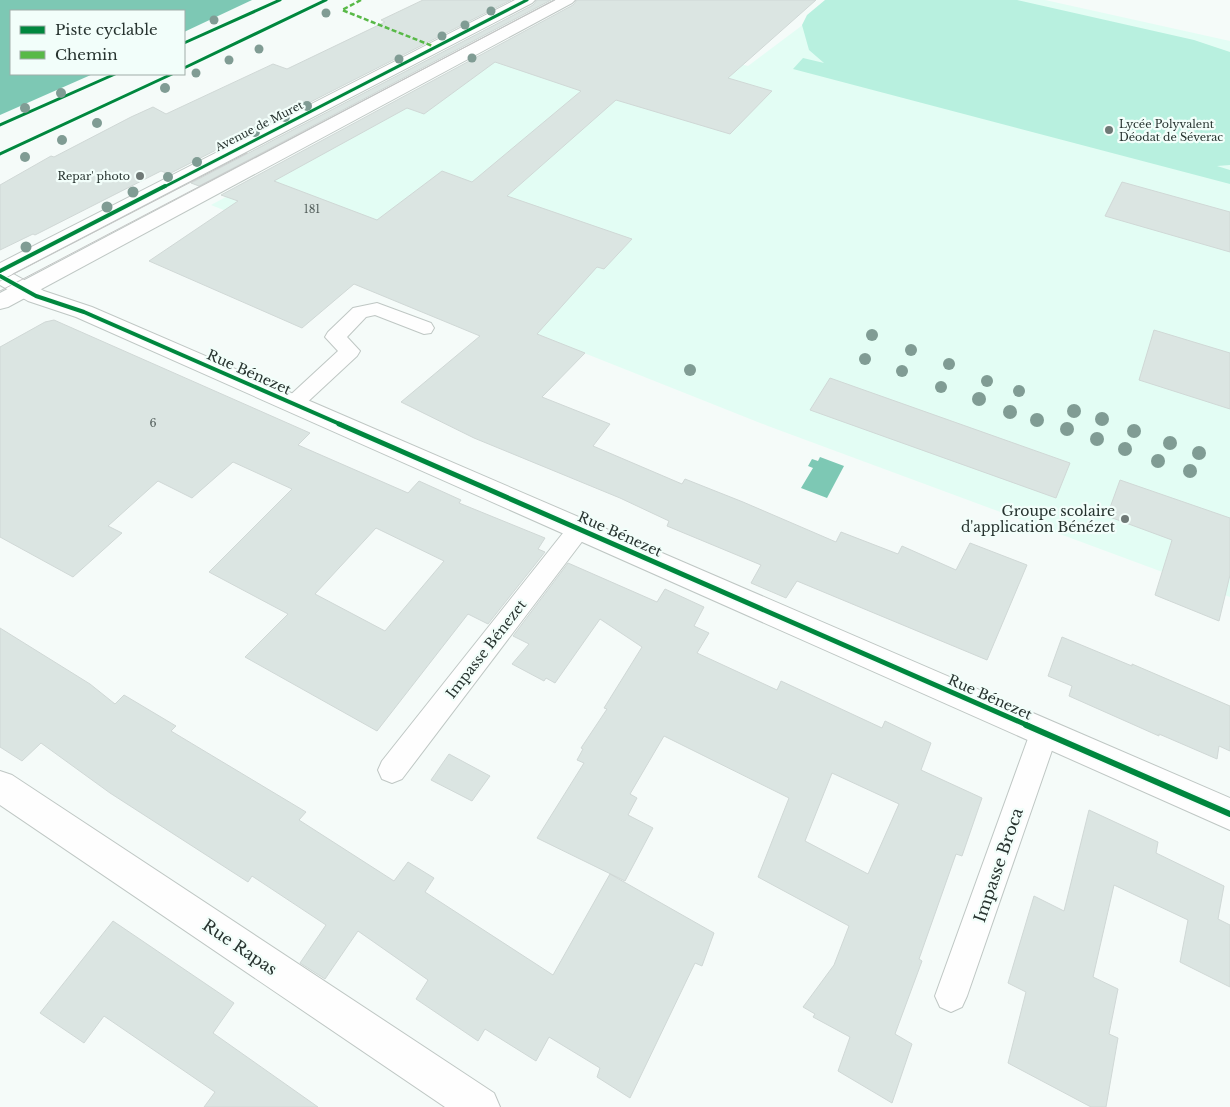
<svg xmlns="http://www.w3.org/2000/svg" width="1230" height="1107" viewBox="0 0 1230 1107" font-family="'Libre Baskerville',serif">
	<style>
		.built { fill: #e3fdf4 }
		.green { fill: #b8f0df }
		.water { fill: #7dc8b4 }
		.building { fill: #dbe5e2; stroke: #d0d8d6; fill-rule: evenodd }
		.lines { fill: none; stroke-linecap: round; stroke-linejoin: round }
		.service-casing { stroke: #bfc7c4; stroke-width: 2 }
		.minor-casing { stroke: #bfc7c4; stroke-width: 2 }
		.primary-casing { stroke: #bfc7c4; stroke-width: 2 }
		.service { fill: #fefefe; fill-rule: evenodd }
		.minor { fill: #fefefe; fill-rule: evenodd }
		.primary { fill: #fefefe; fill-rule: evenodd }
		.tram { stroke: #c4c5c5; stroke-width: 1 }
		.quiet { stroke: #58b947; stroke-width: 2.5; stroke-dasharray: 5 2.5; stroke-linecap: butt }
		.cycleway-far3-casing { stroke: #f2fefa; stroke-width: 5 }
		.cycleway-far2-casing { stroke: #f2fefa; stroke-width: 6 }
		.cycleway-far1-casing { stroke: #f2fefa; stroke-width: 8 }
		.cycleway-casing { stroke: #f2fefa; stroke-width: 9 }
		.cycleway-far3 { stroke: #00873e; stroke-width: 3 }
		.cycleway-far2 { stroke: #00873e; stroke-width: 4 }
		.cycleway-far1 { stroke: #00873e; stroke-width: 5 }
		.cycleway { stroke: #00873e; stroke-width: 6 }
		.tree { fill: #809c94 }
		.poi-dot { fill: #6f7976; stroke: #f2fefa; stroke-width: 2 }
		.labels { text-anchor: middle; stroke-width: 4.5; stroke-linejoin: round; paint-order: stroke }
		.far-poi-label { font-size: 11px; fill: #27332f; stroke: #f2fefa; text-anchor: start }
		.far-street-label { font-size: 11px; fill: #27332f; stroke: #f2fefa }
		.number-label { font-size: 11px; fill: #56615e }
		.street-label { font-size: 14px; fill: #27332f; stroke: #f2fefa }
		.poi-label { font-size: 14px; fill: #27332f; stroke: #f2fefa; text-anchor: end }
		.near-street-label { font-size: 16px; fill: #27332f; stroke: #f2fefa }
	</style>
	<rect width="100%" height="100%" fill="#f5fbf9"/>
	<path class="built" d="M836 0H1045L1230 41V597L768 426 211 205 560 16 748 66Z"/>
	<path class="green" d="M825 0H1017L1194 40 1230 52V165L1217 166 1230 170V184L793 69 803 58 824 63 809 50 802 25 807 15Z"/>
	<path class="water" d="M0 0H252L184 32V11H11V74H93L0 115Z
		M820 457 844 466 827 498 801 488 813 468 808 466 812 459 818 461Z"/>
	<path class="building" d="M423 0H511L169 174 161 171 35 235 33 234 0 250V185L51 156 54 157 131 117 153 107 166 114 273 64 287 69 385 22 381 20Z
		M537 0H551L199 186 191 183 533 5Z
		M577 0H816L728 78 772 91 730 134 616 100 507 196 632 239 604 269 597 267 537 334 585 353 542 397 610 424 593 446 682 484 685 479 743 502 836 542 841 532 898 554 902 546 956 570 970 543 1027 565 987 660 797 581 786 598 751 583 761 565 667 526 669 521 620 498 474 438 401 402 480 336 354 284 302 328 149 261 238 201 221 195 573 5ZM495 62 581 91 472 182 442 171 377 220 274 181 407 108 424 114Z
		M1122 182 1230 212V252L1105 216Z
		M54 320 310 433 298 445 408 493 419 481 461 500 459 503 545 538 538 549 545 552 488 624 468 614 377 731 245 657 288 614 209 572 292 489 233 462 192 498 158 481 108 526 122 533 73 577 0 537V347L45 322ZM376 528 444 561 385 631 315 594Z
		M1154 330 1230 353V409L1139 380Z
		M830 378 1070 463 1056 498 810 410Z
		M1120 480 1230 518V575L1219 621 1155 595 1172 540 1107 516Z
		M568 563 657 602 665 589 704 607 694 626 709 633 697 653 777 690 781 681 882 728 885 721 931 743 921 770 982 798 962 856 956 854 919 959 922 961 895 1034 912 1044 892 1103 838 1071 850 1037 813 1017 815 1014 803 1007 834 965 849 926 758 877 789 798 664 736 630 794 637 798 628 815 653 828 625 881 537 838 584 763 577 760 583 749 581 748 607 709 604 708 642 647 600 619 555 683 546 678 544 681 512 664 529 644 513 636ZM832 773 899 804 868 874 805 841Z
		M0 628 90 684 115 704 124 695 176 726 171 731 306 812 299 820 394 881 408 862 434 878 425 892 553 975 610 874 714 933 702 966 695 963 630 1098 597 1077 600 1068 549 1037 536 1061 485 1029 478 1041 416 999 428 980 358 931 325 979 300 963 326 925 252 876 248 882 110 793 41 743 22 761 0 747Z
		M1062 637 1132 666V664L1230 706V751L1219 746 1217 759 1159 734V736L1069 696 1072 686 1048 676Z
		M449 754 490 776 472 801 431 780Z
		M1089 810 1158 842 1156 853 1224 886 1218 919 1230 925V987L1180 962 1188 920 1114 885 1093 977 1118 989 1109 1034 1118 1038 1106 1107H1091L1008 1063 1026 992 1008 983 1034 896 1064 911Z
		M113 921 234 1003 213 1033 318 1107H204L215 1092 104 1016 84 1043 40 1013Z"/>
	<g class="lines">
		<g class="service-casing">
			<path id="service" d="M377 303 431 323 434 328 431 333 424 334 375 315 366 317 347 337 360 351 357 356 300 409 293 411 286 409 283 404 286 399 338 351 325 337 328 332 353 308Z
				M579 520 587 523 591 529 587 535 402 779 392 783 382 779 378 770 382 761 571 523Z
				M1044 721 1054 724 1058 733 967 996 962 1007 951 1012 940 1007 935 996 1030 733 1034 724Z"/>
		</g>
		<g class="minor-casing">
			<path id="minor" d="M0 269 8 271 44 291 92 307 1230 798V830L76 317 28 301 0 285Z
				M0 771 12 775 494 1093 500 1107H445L0 805Z"/>
		</g>
		<g class="primary-casing">
			<path id="primary" d="M515 0H535L532 3 8 276 0 278V263Z
				M555 0H575L572 3 8 307 0 309V293Z"/>
		</g>
		<use href="#service" class="service"/>
		<use href="#minor" class="minor"/>
		<use href="#primary" class="primary"/>
		<path class="tram" d="M0 281 247 153
			M0 291 555 0"/>
		<path class="quiet" d="M361 0 342 10 435 47"/>
		<g class="cycleway-far3-casing">
			<path id="cycleway-far3" d="M184 43 280 0
				M184 68 326 0
				M0 125 115 74
				M0 154 172 74
				M162 188 527 0"/>
		</g>
		<g class="cycleway-far2-casing">
			<path id="cycleway-far2" d="M0 271 165 186
				M0 276 36 296 84 312 342 425"/>
		</g>
		<g class="cycleway-far1-casing">
			<path id="cycleway-far1" d="M339 424 1029 726"/>
		</g>
		<g class="cycleway-casing">
			<path id="cycleway" d="M1026 725 1230 814"/>
		</g>
		<use href="#cycleway-far3" class="cycleway-far3"/>
		<use href="#cycleway-far2" class="cycleway-far2"/>
		<use href="#cycleway-far1" class="cycleway-far1"/>
		<use href="#cycleway" class="cycleway"/>
	</g>
	<g class="tree">
		<circle cx="491" cy="11" r="4.5"/>
		<circle cx="326" cy="13" r="4.5"/>
		<circle cx="214" cy="20" r="4.5"/>
		<circle cx="465" cy="25" r="4.5"/>
		<circle cx="442" cy="36" r="4.5"/>
		<circle cx="259" cy="49" r="4.5"/>
		<circle cx="472" cy="58" r="4.5"/>
		<circle cx="399" cy="59" r="4.5"/>
		<circle cx="229" cy="60" r="4.5"/>
		<circle cx="196" cy="73" r="4.5"/>
		<circle cx="165" cy="88" r="5"/>
		<circle cx="61" cy="93" r="5"/>
		<circle cx="307" cy="106" r="5"/>
		<circle cx="25" cy="108" r="5"/>
		<circle cx="285" cy="117" r="5"/>
		<circle cx="97" cy="123" r="5"/>
		<circle cx="255" cy="132" r="5"/>
		<circle cx="62" cy="140" r="5"/>
		<circle cx="25" cy="157" r="5"/>
		<circle cx="197" cy="162" r="5"/>
		<circle cx="168" cy="177" r="5"/>
		<circle cx="133" cy="192" r="5.5"/>
		<circle cx="107" cy="207" r="5.5"/>
		<circle cx="26" cy="247" r="5.5"/>
		<circle cx="872" cy="335" r="6"/>
		<circle cx="911" cy="350" r="6"/>
		<circle cx="865" cy="359" r="6"/>
		<circle cx="949" cy="364" r="6"/>
		<circle cx="690" cy="370" r="6"/>
		<circle cx="902" cy="371" r="6"/>
		<circle cx="987" cy="381" r="6"/>
		<circle cx="941" cy="387" r="6"/>
		<circle cx="1019" cy="391" r="6"/>
		<circle cx="979" cy="399" r="7"/>
		<circle cx="1074" cy="411" r="7"/>
		<circle cx="1010" cy="412" r="7"/>
		<circle cx="1102" cy="419" r="7"/>
		<circle cx="1037" cy="420" r="7"/>
		<circle cx="1067" cy="429" r="7"/>
		<circle cx="1134" cy="431" r="7"/>
		<circle cx="1097" cy="439" r="7"/>
		<circle cx="1170" cy="443" r="7"/>
		<circle cx="1125" cy="449" r="7"/>
		<circle cx="1199" cy="453" r="7"/>
		<circle cx="1158" cy="461" r="7"/>
		<circle cx="1190" cy="471" r="7"/>
	</g>
	<g class="poi-dot">
		<circle cx="1109" cy="130" r="5"/>
		<circle cx="140" cy="176" r="5"/>
		<circle cx="1125" cy="519" r="5"/>
	</g>
	<g class="labels">
		<g class="far-poi-label">
			<text x="1119" y="128">Lycée Polyvalent<tspan x="1119" dy="13">Déodat de Séverac</tspan></text>
			<text x="130" y="180" text-anchor="end">Repar' photo</text>
		</g>
		<g class="far-street-label">
			<text transform="translate(259 126) rotate(-27)" y="4">Avenue de Muret</text>
		</g>
		<g class="number-label">
			<text x="312" y="213">181</text>
			<text x="153" y="427">6</text>
		</g>
		<g class="street-label">
			<text transform="translate(249 372) rotate(24)" y="5">Rue Bénezet</text>
			<text transform="translate(620 534) rotate(24)" y="5">Rue Bénezet</text>
			<text transform="translate(486 649) rotate(-52)" y="5">Impasse Bénezet</text>
			<text transform="translate(990 697) rotate(24)" y="5">Rue Bénezet</text>
		</g>
		<g class="poi-label">
			<text x="1115" y="516">Groupe scolaire<tspan x="1115" dy="16">d'application Bénézet</tspan></text>
		</g>
		<g class="near-street-label">
			<text transform="translate(998 865) rotate(-71)" y="6">Impasse Broca</text>
			<text transform="translate(240 947) rotate(34)" y="6">Rue Rapas</text>
		</g>
	</g>
	<rect x="10" y="10" width="175" height="65" fill="#f2fefa" stroke="#a1ada9"/>
	<rect x="20" y="26" width="25" height="8" fill="#00873e" stroke="#a1ada9"/>
	<text x="55" y="35" font-size="15" fill="#27332f">Piste cyclable</text>
	<rect x="20" y="51" width="25" height="8" fill="#58b947" stroke="#a1ada9"/>
	<text x="55" y="60" font-size="15" fill="#27332f">Chemin</text>
</svg>
